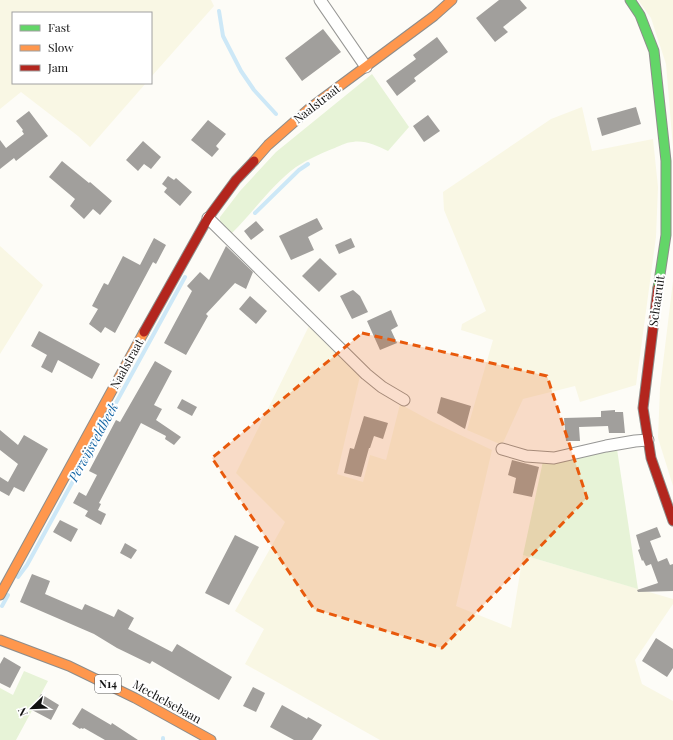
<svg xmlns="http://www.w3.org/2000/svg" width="673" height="740" viewBox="0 0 673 740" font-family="'Playfair Display',serif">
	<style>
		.farmland { fill: #f9f7e4 }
		.green { fill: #e7f3d7 }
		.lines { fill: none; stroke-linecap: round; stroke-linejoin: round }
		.stream { stroke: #cde8f7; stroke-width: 4 }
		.building { fill: #a19f9c }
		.street-casing { stroke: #979795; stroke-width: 13 }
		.fast-casing { stroke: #8e8d8b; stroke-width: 11 }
		.slow-casing { stroke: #8e8d8b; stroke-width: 11 }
		.jam-casing { stroke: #8e8d8b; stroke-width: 11 }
		.street { stroke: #fffffe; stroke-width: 11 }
		.fast { stroke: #63d668; stroke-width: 9 }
		.slow { stroke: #ff974d; stroke-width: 9 }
		.jam { stroke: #b3261e; stroke-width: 9 }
		.marked { fill: #e8590c; fill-opacity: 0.2; stroke: #e8590c; stroke-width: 3; stroke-dasharray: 8 5; stroke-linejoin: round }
		.labels { text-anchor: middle; stroke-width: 4; stroke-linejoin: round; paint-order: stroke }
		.shield { fill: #fff; stroke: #585858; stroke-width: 1 }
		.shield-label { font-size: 11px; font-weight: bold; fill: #111 }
		.street-label { font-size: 12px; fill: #111; stroke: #fff }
		.water-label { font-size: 13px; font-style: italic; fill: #1768a6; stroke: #fff }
	</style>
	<rect width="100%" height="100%" fill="#fdfcf7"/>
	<path class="farmland" d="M0 0H211L214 6 151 77V13H13V83H146L90 147 78 136 21 92 0 109Z
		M638 0H673V148L666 64 651 18Z
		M582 107 592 151 653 139 658 187 656 237 636 385 580 402 575 386 523 399 502 445 467 430 493 340 461 330 462 324 486 311 444 210 443 192 551 119Z
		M0 246 43 285 0 354Z
		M673 281V486L658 438 660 388Z
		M309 326 360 376 337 474 363 482 370 455 386 460 400 404 433 422 492 450 456 606 511 628 523 555 673 599V604L635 660 642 684 673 701V740H380L245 664 264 629 235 611 285 522 236 473Z"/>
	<path class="green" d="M372 74 409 127 388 151C377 146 365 140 353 142 346 142 338 147 332 149 320 154 308 159 296 167 273 184 252 213 232 233 226 229 219 225 220 217L240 191 276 152Z
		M617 449 638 589 523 555 543 461Z
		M24 671 48 681 16 740H0V688L13 695Z"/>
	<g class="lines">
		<path class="stream" d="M219 11 223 36 241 71 254 90 276 114
			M255 213 299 170 308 164
			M18 577 27 565 185 277
			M2 606 8 595
			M163 740V738"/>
	</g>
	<path class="building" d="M499 0H520L527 8 503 27 508 32 495 42 476 18Z
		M323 29 341 52 302 81 285 58Z
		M437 37 448 52 414 78 416 81 397 96 386 81 416 59 413 55Z
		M636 107 641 124 602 136 597 118Z
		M29 111 48 136 16 161 14 158 0 169V140L6 148 24 134 22 131 23 130 16 121Z
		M428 115 440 131 424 142 413 126Z
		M208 120 226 134 216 146 219 149 212 157 191 140Z
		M143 141 161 157 151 169 144 164 138 171 126 160Z
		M62 161 89 183 90 182 112 201 100 215 93 209 84 219 70 206 75 199 49 177Z
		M168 176 174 180 176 178 192 192 180 206 164 192 167 188 162 184Z
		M317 218 323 229 308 237 314 250 291 260 279 236Z
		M256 221 264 230 251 240 244 231Z
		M154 238 166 245 156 264 153 262 115 333 105 327 101 333 89 324 98 309 92 306 104 283 108 285 123 256 140 265Z
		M351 238 355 247 339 254 335 245Z
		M226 246 253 272 246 289 235 283 206 314 208 316 186 355 164 343 192 291 187 286 200 272 209 280Z
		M320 258 337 274 319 292 302 276Z
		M353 290 360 296 368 312 352 319 340 296Z
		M250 296 267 311 256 324 239 309Z
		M391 310 398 326 391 330 397 343 380 350 367 321Z
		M39 331 100 364 92 379 58 360 52 373 41 367 47 355 31 346Z
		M155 361 172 371 154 405 162 409 156 420 181 437 174 445 165 439 166 436 141 423 99 503 101 504 98 510 106 514 101 525 85 516 88 511 73 503 79 492 86 496 97 475 89 471 116 420 120 422Z
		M441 397 471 406 465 429 437 413Z
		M182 399 197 407 192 416 177 408Z
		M615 410V412H623L625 433H609L608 426 579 427 580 441H566L564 418 601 417V411Z
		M364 416 388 423 383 439 374 436 370 448H369L361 477 344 473 350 448 354 449Z
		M0 430 18 445 24 435 48 449 24 492 14 487 9 496 0 491V477L8 482 18 464 0 450Z
		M512 460 539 467 532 497 513 493 516 478 508 475Z
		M60 520 78 529 71 542 53 532Z
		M657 527 661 537 650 541 658 562 655 563 667 558 670 565 673 564V591L638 592 637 590 658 583 651 564 646 566 643 560 642 561 638 550 640 549 636 535Z
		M235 535 259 547 229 605 205 593Z
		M125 543 137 550 131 559 120 553Z
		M32 574 50 581 45 594 82 610 85 604 114 617 118 609 134 618 128 629 172 652 177 644 232 677 219 700 152 661 150 664 117 648 94 634 20 602Z
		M656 638 673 649V668L667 677 642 661Z
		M4 657 21 667 10 688 0 683V664Z
		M253 687 265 693 256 712 243 706Z
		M41 694 59 705 51 720 32 710Z
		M282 705 307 719 308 717 322 725 312 740H294L270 727Z
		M82 708 111 725 112 723 138 740H105L84 728 83 729 81 728 80 729 72 724Z"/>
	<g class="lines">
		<g class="street-casing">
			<path id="street" d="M320 0 366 67
				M208 218 366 374 382 387 404 400
				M502 449 526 456 554 458 606 446 635 441 648 440"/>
		</g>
		<g class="fast-casing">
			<path id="fast" d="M630 0 640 15 654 51 666 161V235L658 288"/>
		</g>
		<g class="slow-casing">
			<path id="slow" d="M254 161 268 145 310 108 434 16 452 0
				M0 595 144 332
				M0 640 69 666 135 698 211 740"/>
		</g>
		<g class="jam-casing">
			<path id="jam" d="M658 288 643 408 651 458 673 521
				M144 332 208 218 236 180 254 161"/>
		</g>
		<use href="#street" class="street"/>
		<use href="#fast" class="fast"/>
		<use href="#slow" class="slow"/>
		<use href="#jam" class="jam"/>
	</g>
	<path class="marked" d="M362 333 547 376 587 498 442 648 314 609 212 458Z"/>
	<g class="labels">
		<rect class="shield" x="95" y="675" width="26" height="18" rx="3"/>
		<g class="shield-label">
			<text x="108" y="688">N14</text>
		</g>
		<g class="street-label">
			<text transform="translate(317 104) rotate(-38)" y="4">Naalstraat</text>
			<text transform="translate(657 301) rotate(-82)" y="4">Schaaruit</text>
			<text transform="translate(127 364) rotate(-61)" y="4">Naalstraat</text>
			<text transform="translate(167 702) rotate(29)" y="4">Mechelsebaan</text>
		</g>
		<g class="water-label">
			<text transform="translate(93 442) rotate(-61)" y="5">Perwijsveldbeek</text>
		</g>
	</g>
	<rect x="12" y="12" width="140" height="72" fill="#ffffff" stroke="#a0a0a0"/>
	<rect x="20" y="25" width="20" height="6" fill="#63d668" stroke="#a0a0a0"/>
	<text x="48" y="32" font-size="12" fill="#111111">Fast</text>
	<rect x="20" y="45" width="20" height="6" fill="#ff974d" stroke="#a0a0a0"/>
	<text x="48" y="52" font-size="12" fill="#111111">Slow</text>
	<rect x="20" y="65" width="20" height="6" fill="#b3261e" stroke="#a0a0a0"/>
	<text x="48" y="72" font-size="12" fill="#111111">Jam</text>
	<g transform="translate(32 708) rotate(247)" stroke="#ffffff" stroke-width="3" paint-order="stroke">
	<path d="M0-3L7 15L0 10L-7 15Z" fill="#111111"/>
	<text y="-6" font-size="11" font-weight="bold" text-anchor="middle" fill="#111111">N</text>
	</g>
</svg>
